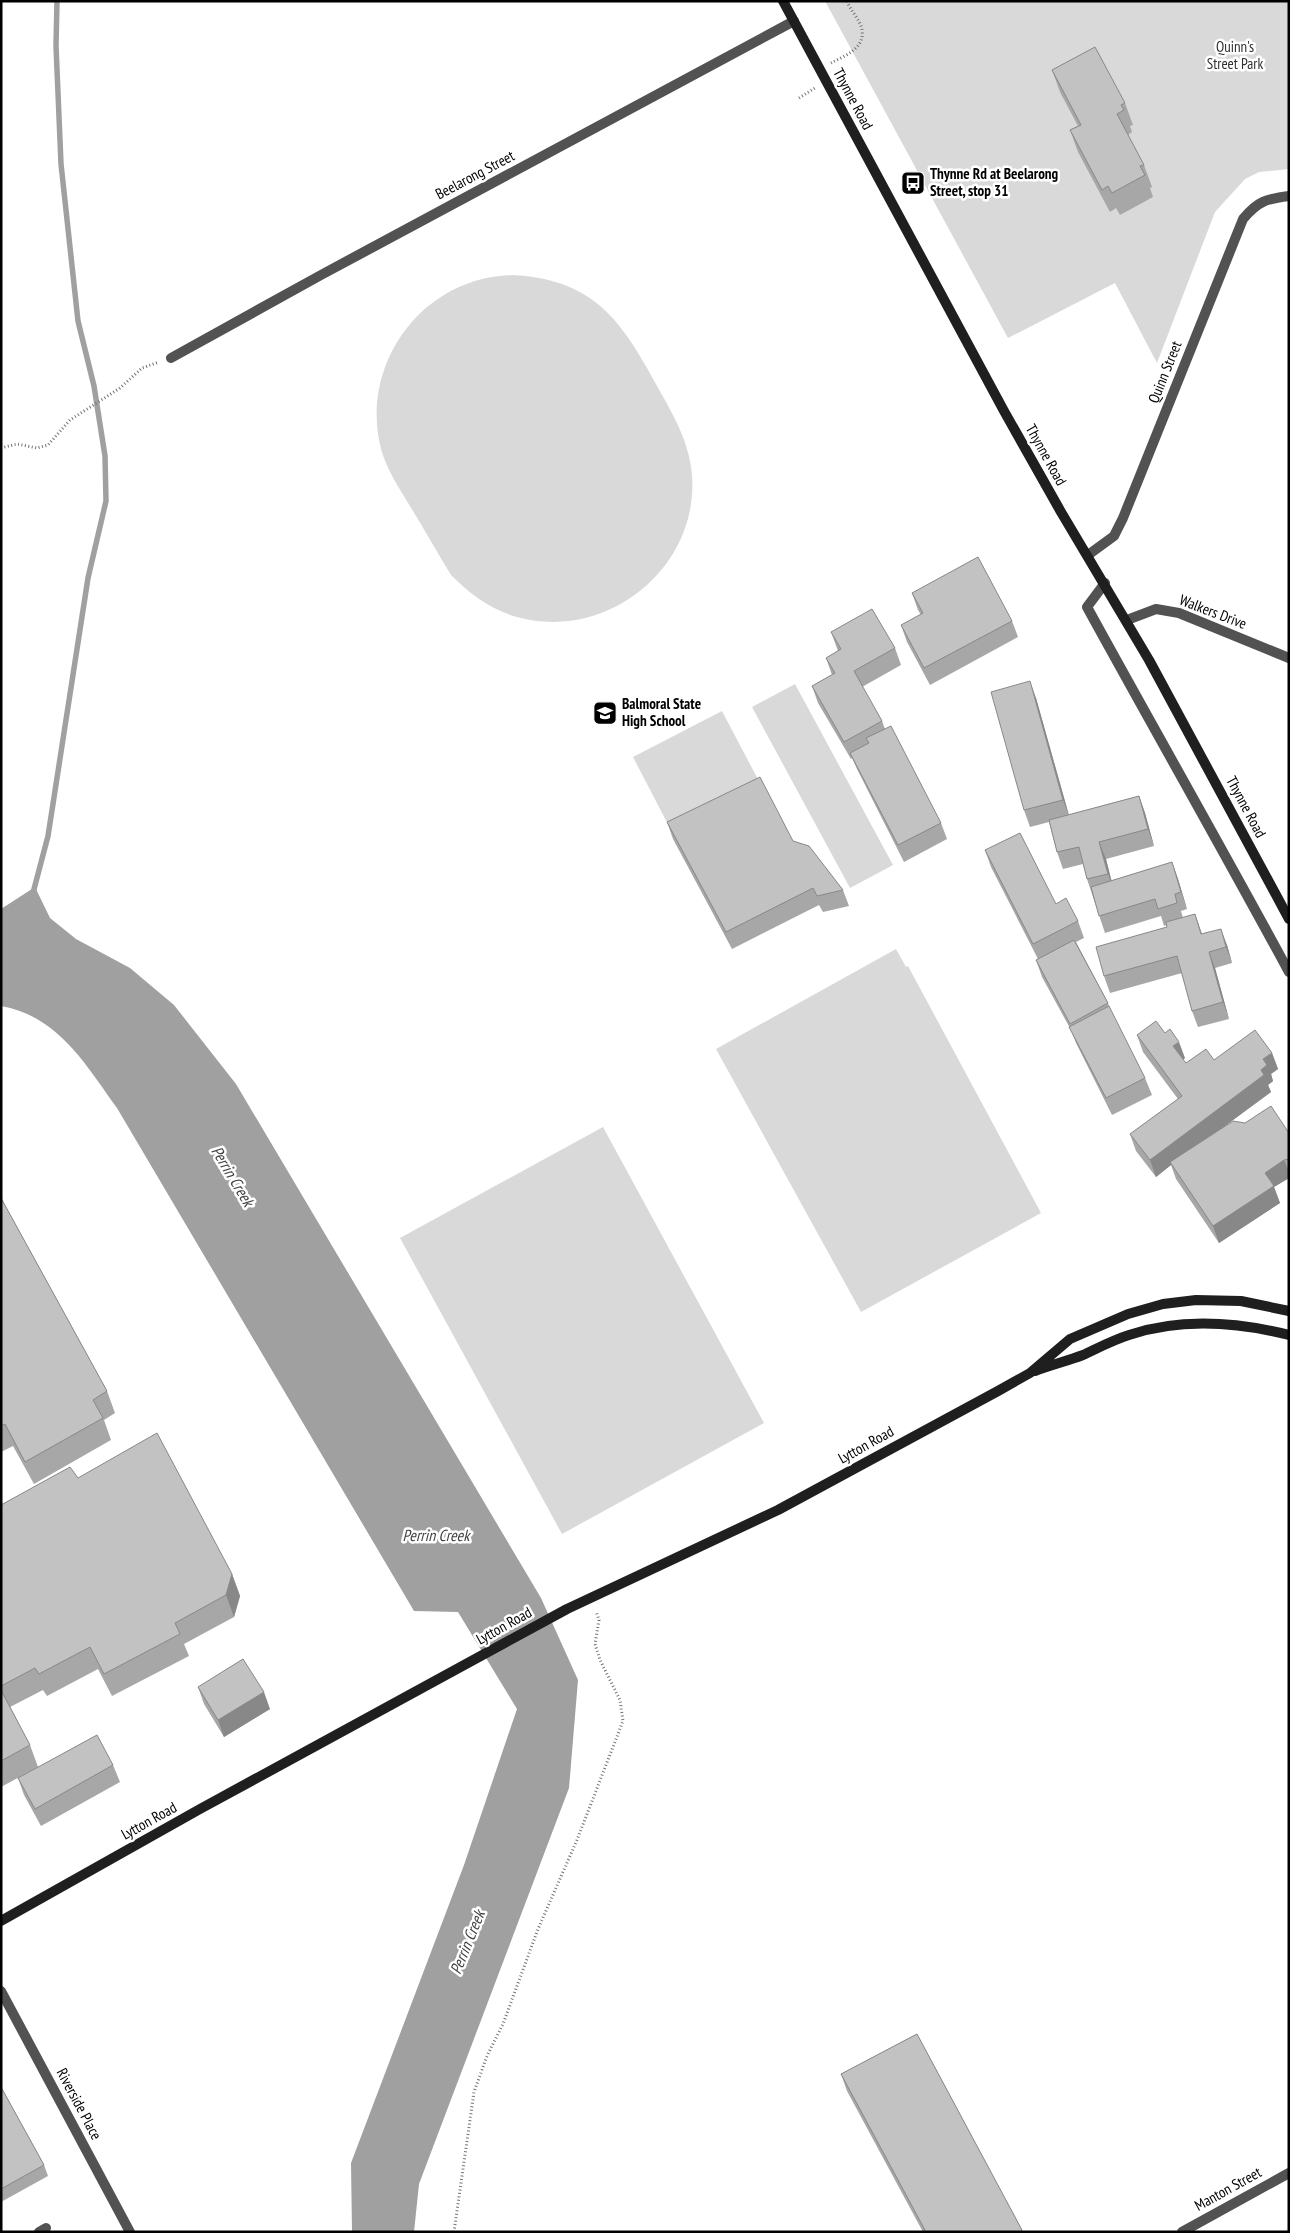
<svg xmlns="http://www.w3.org/2000/svg" width="1290" height="2233" viewBox="0 0 1290 2233" font-family="'PT Sans Narrow',sans-serif">
	<style>
		.green { fill: #d9d9d9 }
		.water { fill: #a0a0a0 }
		.lines { fill: none; stroke-linecap: round; stroke-linejoin: round }
		.stream { stroke: #a0a0a0; stroke-width: 5.5 }
		.path { stroke: #747474; stroke-width: 3; stroke-dasharray: 1 2.5; stroke-linecap: butt }
		.lane { stroke: #525252; stroke-width: 10 }
		.street { stroke: #525252; stroke-width: 10 }
		.secondary { stroke: #1f1f1f; stroke-width: 10 }
		.wall { fill: #a7a7a7 }
		.shaded-wall { fill: #888 }
		.building { fill: #c2c2c2; stroke: #888 }
		.labels { text-anchor: middle; stroke-width: 5; stroke-linejoin: round; paint-order: stroke }
		.park-label { font-size: 15px; fill: #303030; stroke: #fff }
		.street-label { font-size: 15px; fill: #000; stroke: #fff }
		.poi-label { font-size: 15px; font-weight: bold; fill: #000; stroke: #fff; text-anchor: start }
		.water-label { font-size: 16px; font-style: italic; fill: #414141; stroke: #fff }
	</style>
	<rect width="100%" height="100%" fill="#fff"/>
	<path class="green" d="M825 1H1289V169L1259 172 1245 179 1215 212 1157 363 1115 283 1008 338Z
		M513 275C583 279 614 309 647 368 665 402 689 435 692 475 699 568 607 642 517 617 491 610 470 594 451 575 437 552 424 529 410 506 399 488 387 470 381 449 363 379 403 305 472 282 485 277 499 276 513 275Z
		M795 684 893 865 850 888 752 707Z
		M722 711 762 787 673 834 633 757Z
		M896 949 906 967 908 966 1041 1213 861 1312 716 1049Z
		M603 1127 764 1423 562 1534 400 1238Z"/>
	<path class="water" d="M35 887 50 918 76 939 130 968 174 1005 236 1084 541 1598 578 1680 569 1788 419 2184 414 2232H352L351 2163 464 1865 517 1709 458 1612 414 1611 117 1108C86 1065 58 1016 1 1006V909Z"/>
	<g class="lines">
		<path class="stream" d="M33 893 48 836 88 578 106 501 105 456 94 386 78 321 61 164 56 46 57 1"/>
		<path class="path" d="M831 63C844 56 865 49 862 30 861 21 850 10 847 1
			M799 98 815 88
			M1 448 17 444 37 448 48 445 70 420 120 388 142 368 159 362
			M454 2232 474 2092 487 2056 503 2024 538 1929 577 1840 623 1721 620 1700 600 1660 595 1644 599 1620 596 1611"/>
		<path class="lane" d="M1105 583 1087 607C1154 729 1223 850 1289 972
			M39 2232 46 2228"/>
		<path class="street" d="M171 358 321 275 794 21
			M1088 555 1114 536 1123 518 1243 219C1258 201 1266 199 1289 196
			M1127 620 1156 609 1179 613 1289 658
			M1 1991 130 2232
			M1182 2232 1289 2173"/>
		<path class="secondary" d="M783 1 1004 411 1061 512 1149 660 1289 919
			M1035 1371C1051 1365 1067 1361 1083 1355 1098 1348 1113 1340 1129 1335 1180 1318 1237 1322 1289 1335
			M1 1921 200 1809 567 1609 778 1510 998 1391 1030 1373 1070 1339 1128 1314 1163 1304 1196 1300 1241 1301 1289 1311"/>
	</g>
	<path class="wall" d="M1052 70 1125 103 1133 125 1130 126 1132 132 1128 135 1144 165 1152 187 1150 188 1153 197 1120 215 1116 208 1110 212 1078 152 1070 130 1078 126 1060 92Z
		M912 593 1012 621 1018 637 930 685 907 642 901 625 921 615 918 610Z
		M831 632 895 648 901 665 862 687 882 721 885 729 941 823 947 839 904 862 857 769 852 758 851 759 818 703 812 686 832 675 826 658 838 651Z
		M1036 698 1069 815 1139 796 1145 813 1154 846 1106 859 1111 881 1172 862 1178 879 1187 909 1181 911 1183 918 1202 934 1227 945 1232 963 1215 968 1229 1019 1198 1027 1192 1011 1182 973 1110 993 1104 976 1167 927 1166 925 1164 926 1161 916 1105 933 1087 879 1083 864 1063 869 1057 852 1049 822 1030 827 1024 810Z
		M667 822 793 841 843 890 849 906 823 912 819 905 732 949 673 839Z
		M985 850 1078 921 1084 938 1076 942 1108 1003 1112 1014 1145 1078 1152 1095 1112 1115 1076 1043 1071 1030 1042 977 1036 960 1038 959 991 867Z
		M1137 1035 1185 1058 1183 1060 1186 1063 1272 1053 1278 1069 1271 1074 1273 1081 1268 1085 1271 1092 1214 1134 1289 1133V1178L1274 1187 1280 1203 1219 1243 1176 1179 1171 1165 1156 1177 1136 1151 1130 1134 1178 1099 1143 1052Z
		M1 1198 107 1391 115 1413 104 1420 111 1440 34 1484 13 1446 1 1452Z
		M78 1478 232 1574 240 1596 234 1617 184 1644 189 1656 112 1696 98 1669 47 1696 43 1690 10 1707 30 1745 38 1767 1 1787V1505Z
		M198 1687 270 1709 224 1737 204 1704Z
		M113 1765 120 1782 41 1826 24 1795 18 1778Z
		M917 2034 1023 2232H923L847 2091 841 2074Z
		M1 2087 44 2165 48 2176 1 2202Z"/>
	<path class="shaded-wall" d="M1030 681 1036 698 1069 816 1063 800Z
		M1139 796 1145 813 1154 846 1148 829Z
		M1099 842 1106 859 1114 890 1108 874Z
		M1172 862 1178 879 1187 909 1181 892Z
		M1195 914 1201 931 1207 951 1201 934Z
		M1221 929 1227 945 1232 963 1226 947Z
		M1209 952 1215 968 1229 1019 1223 1002Z
		M1179 1042 1185 1058 1179 1062 1173 1046Z
		M1272 1053 1278 1069 1271 1074 1273 1081 1268 1085 1271 1092 1172 1165 1170 1162 1171 1165 1156 1177 1150 1160 1261 1070 1263 1059Z
		M1284 1160 1289 1172V1178L1274 1187 1280 1203 1219 1243 1213 1226 1265 1173Z
		M232 1574 240 1596 234 1617 226 1595Z
		M264 1692 270 1709 224 1737 218 1720Z"/>
	<path class="building" d="M1095 47 1125 103 1121 105 1124 110 1117 114 1144 165 1140 166 1145 175 1112 193 1108 186 1102 190 1070 130 1081 125 1052 70Z
		M978 557 1012 621 924 668 901 625 923 613 912 593Z
		M872 609 895 648 854 671 882 721 844 742 812 686 835 673 826 658 841 649 831 632Z
		M1030 681 1063 800 1024 810 991 692Z
		M891 726 941 823 898 845 850 753 869 743 866 738Z
		M760 777 793 841 809 846 843 890 817 896 813 888 726 932 667 822Z
		M1139 796 1148 829 1099 842 1108 874 1087 879 1079 847 1057 852 1049 820Z
		M1020 833 1056 904 1066 898 1078 921 1033 944 985 850Z
		M1172 862 1181 892 1175 894 1177 903 1158 909 1155 899 1099 916 1091 887Z
		M1195 914 1201 934 1221 929 1226 947 1209 952 1223 1002 1192 1011 1177 956 1104 976 1096 947 1167 927 1166 922Z
		M1074 940 1108 1003 1070 1024 1036 960Z
		M1109 1006 1145 1078 1106 1098 1069 1027Z
		M1156 1021 1165 1033 1170 1029 1179 1042 1173 1046 1186 1063 1206 1049 1214 1060 1255 1030 1272 1053 1263 1059 1267 1065 1261 1070 1264 1075 1150 1160 1130 1134 1182 1096 1137 1035Z
		M1271 1106 1289 1133V1159L1284 1160 1265 1173 1274 1186 1213 1226 1170 1162 1233 1121 1245 1123Z
		M1 1198 107 1391 93 1400 103 1418 25 1462 5 1424 1 1426Z
		M157 1433 232 1574 226 1595 175 1623 180 1634 104 1674 90 1647 39 1674 35 1668 1 1686V1505L70 1467 78 1478Z
		M243 1659 264 1692 218 1720 198 1687Z
		M1 1690 30 1745 1 1761Z
		M97 1735 113 1765 35 1809 18 1778Z
		M917 2034 1022 2230 1020 2232H926L841 2074Z
		M1 2087 44 2165 1 2189Z"/>
	<defs>
		<g id="bus-square" transform="scale(1.25)"><rect x="-9" y="-9" width="18" height="18" rx="4" fill="#000" stroke="#fff"/><path d="M-5-6H5V4H4V6H2V4H-2V6H-4V4H-5ZM-3.5-4V0h7V-4ZM-3.5 1.2v1.5H-2V1.2ZM2 1.2v1.5H3.5V1.2Z" fill="#fff"/></g>
		<g id="school-square" transform="scale(1.25)"><rect x="-9" y="-9" width="18" height="18" rx="4" fill="#000" stroke="#fff"/><path d="M0-5L7-2L0 1L-7-2ZM-4 1L0 2.5L4 1V4Q0 6-4 4Z" fill="#fff"/></g>
	</defs>
	<g fill-rule="evenodd">
		<use href="#bus-square" x="913" y="183"/>
		<use href="#school-square" x="605" y="713"/>
	</g>
	<g class="labels">
		<g class="park-label">
			<text x="1235" y="52">Quinn's<tspan x="1235" dy="17">Street Park</tspan></text>
		</g>
		<g class="street-label">
			<text transform="translate(853 99) rotate(62)" y="5">Thynne Road</text>
			<text transform="translate(475 175) rotate(-28)" y="5">Beelarong Street</text>
			<text transform="translate(1165 372) rotate(-68)" y="5">Quinn Street</text>
			<text transform="translate(1046 455) rotate(61)" y="5">Thynne Road</text>
			<text transform="translate(1213 612) rotate(21)" y="5">Walkers Drive</text>
			<text transform="translate(1246 807) rotate(62)" y="5">Thynne Road</text>
			<text transform="translate(866 1445) rotate(-29)" y="5">Lytton Road</text>
			<text transform="translate(504 1626) rotate(-29)" y="5">Lytton Road</text>
			<text transform="translate(149 1821) rotate(-29)" y="5">Lytton Road</text>
			<text transform="translate(79 2104) rotate(62)" y="5">Riverside Place</text>
			<text transform="translate(1228 2189) rotate(-29)" y="5">Manton Street</text>
		</g>
		<g class="poi-label">
			<text x="930" y="179">Thynne Rd at Beelarong<tspan x="930" dy="17">Street, stop 31</tspan></text>
			<text x="622" y="709">Balmoral State<tspan x="622" dy="17">High School</tspan></text>
		</g>
		<g class="water-label">
			<text transform="translate(233 1176) rotate(59)" y="6">Perrin Creek</text>
			<text x="436" y="1541">Perrin Creek</text>
			<text transform="translate(467 1942) rotate(-68)" y="6">Perrin Creek</text>
		</g>
	</g>
	<rect width="1290" height="2233" fill="none" stroke="#000000" stroke-width="5"/>
</svg>
